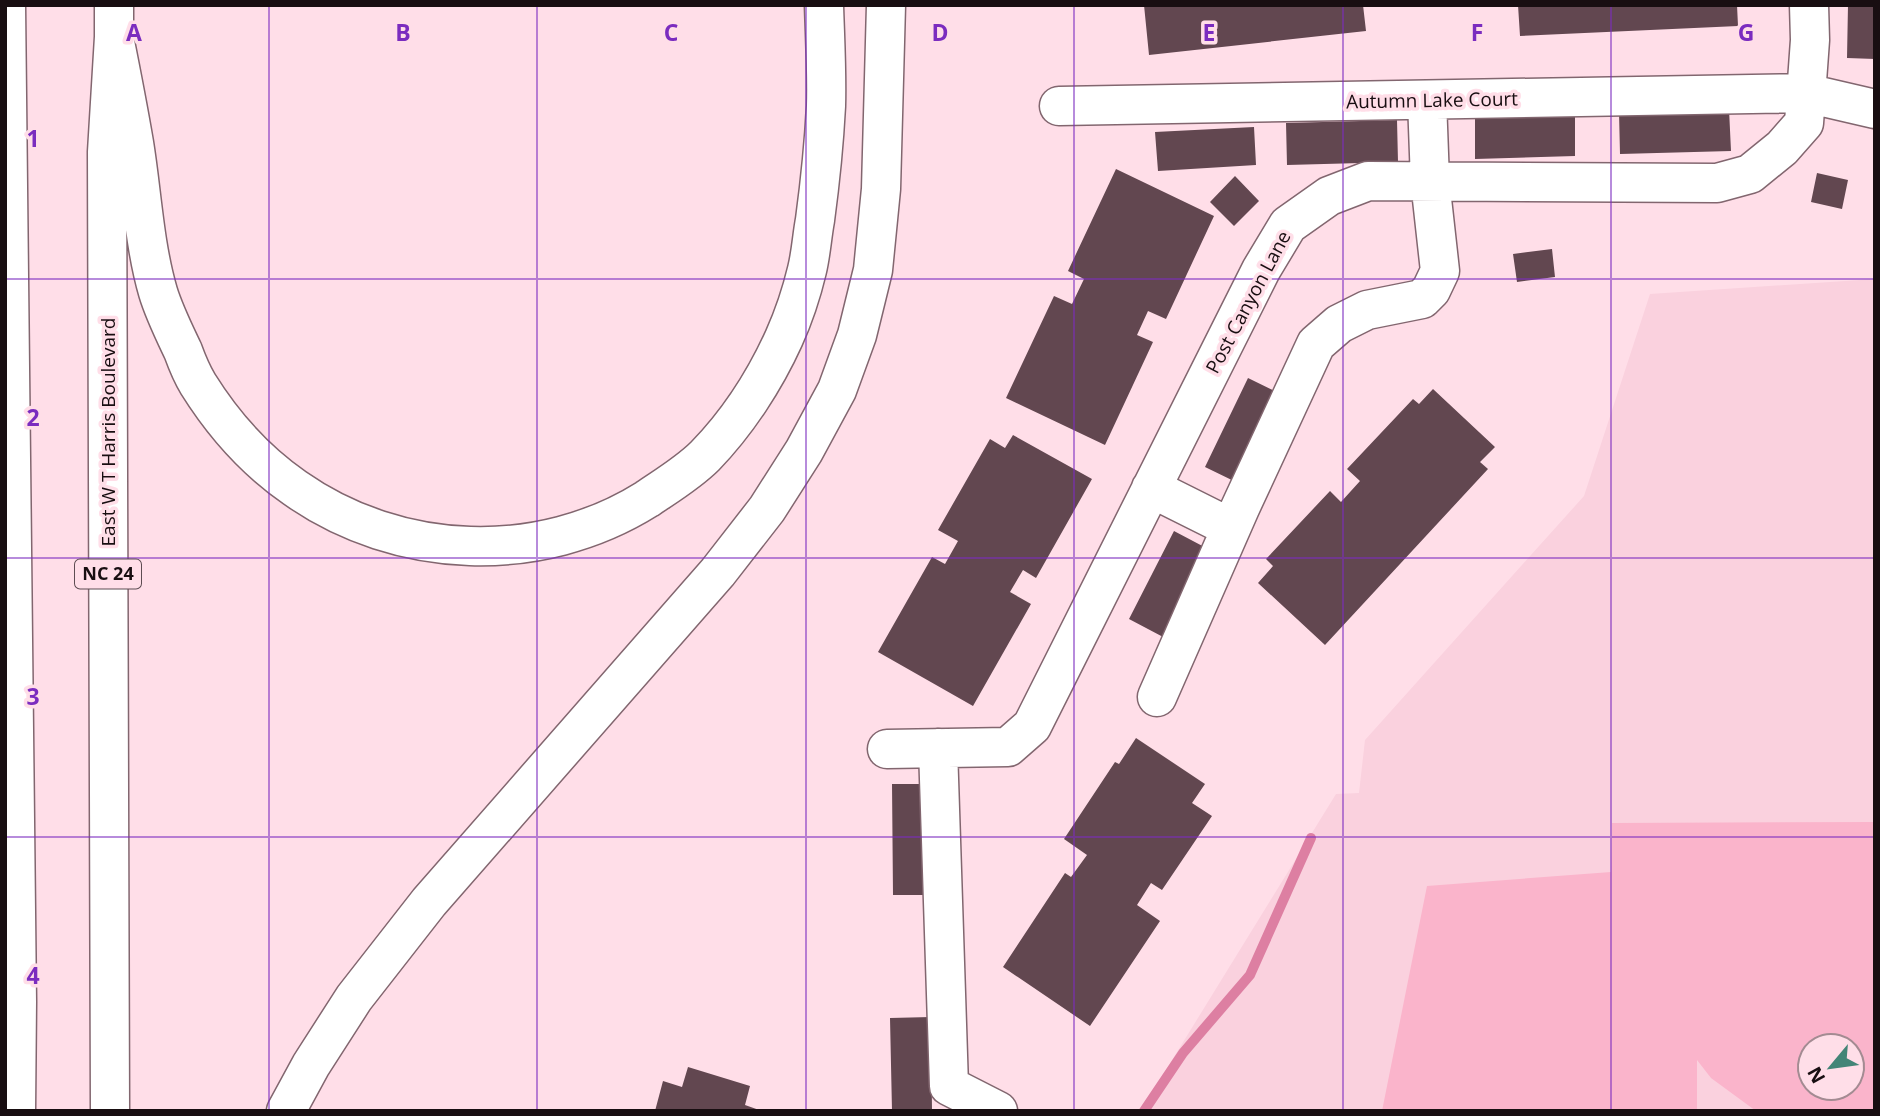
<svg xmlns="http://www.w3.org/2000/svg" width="1880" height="1116" viewBox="0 0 1880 1116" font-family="'Open Sans',sans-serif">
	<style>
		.built { fill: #fad1de; fill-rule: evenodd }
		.green { fill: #fab4cb; fill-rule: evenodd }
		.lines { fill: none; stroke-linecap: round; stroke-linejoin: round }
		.stream { stroke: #dd7fa2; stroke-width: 10 }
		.building { fill: #624750 }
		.minor-casing { stroke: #82666f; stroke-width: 41 }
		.major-casing { stroke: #82666f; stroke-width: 41 }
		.minor { stroke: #fff; stroke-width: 38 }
		.major { stroke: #fff; stroke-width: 38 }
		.grid { fill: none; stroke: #7b2cbf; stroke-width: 2; stroke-opacity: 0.55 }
		.labels { text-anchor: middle; stroke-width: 7; stroke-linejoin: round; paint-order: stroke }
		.shield { fill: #ffdee8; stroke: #5d4c52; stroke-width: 2 }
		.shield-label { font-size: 18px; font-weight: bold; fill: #180e11 }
		.street-label { font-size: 19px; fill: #180e11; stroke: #ffdee8 }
		.grid-label { font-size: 23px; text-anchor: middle; font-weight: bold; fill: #7b2cbf; stroke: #ffdee8; stroke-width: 7; stroke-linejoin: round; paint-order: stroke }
	</style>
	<rect width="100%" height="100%" fill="#ffdee8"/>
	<path class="built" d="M1875 279V1111H1145L1148 1099 1336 794 1359 793 1365 740 1584 496 1650 294ZM1810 1046H1852V1088H1810Z"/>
	<path class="green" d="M1875 822V1111H1756L1711 1078 1697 1060V1111H1382L1427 886 1611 872 1612 823ZM1810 1046H1852V1088H1810Z"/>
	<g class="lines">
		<path class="stream" d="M1144 1111 1183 1053 1250 975 1311 838"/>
	</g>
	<path class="building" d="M1144 5H1363L1366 31 1149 55Z
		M1518 5H1737L1738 26 1520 36Z
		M1848 5H1875V59L1847 58Z
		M1729 109 1731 151 1620 154 1619 112Z
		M1575 116V156L1475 159V119Z
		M1397 120 1398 162 1287 165 1286 123Z
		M1254 127 1256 165 1158 171 1155 132Z
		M1116 169 1214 216 1166 319 1148 311 1137 335 1153 342 1105 445 1006 398 1054 296 1072 304 1084 279 1068 271Z
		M1817 173 1848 180 1842 209 1811 202Z
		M1235 176 1259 201 1234 226 1210 202Z
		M1552 249 1555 277 1517 282 1513 254Z
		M1248 378 1283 395 1240 484 1205 467Z
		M1433 389 1495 447 1480 462 1488 469 1325 645 1258 583 1273 566 1266 559 1330 491 1341 502 1360 481 1347 469 1413 399 1419 404Z
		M1013 435 1092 479 1036 578 1023 570 1010 592 1031 604 973 706 878 652 932 557 945 564 958 541 938 530 990 439 1005 448Z
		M1174 531 1210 550 1165 638 1129 619Z
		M1136 738 1205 784 1192 803 1212 816 1162 890 1151 883 1137 905 1160 921 1090 1026 1003 967 1065 873 1071 877 1087 855 1064 839 1115 762 1119 764Z
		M892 784H935L936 895H893Z
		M931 1017 932 1111H892L890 1018Z
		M688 1067 750 1086 745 1105 762 1111H655L663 1081 682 1087Z"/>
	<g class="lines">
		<g class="minor-casing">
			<path id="minor" d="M1059 106 1806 93 1875 109
				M1151 488 1231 528
				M1157 697 1240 508 1316 344 1339 324 1367 310 1422 299 1431 290 1440 271 1430 181 1427 100
				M938 748 949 1086 998 1111
				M887 749 1008 747 1032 726 1261 270 1288 225 1329 196 1368 181 1717 183 1750 174 1782 148 1804 123 1810 40 1809 5"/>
		</g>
		<g class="major-casing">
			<path id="major" d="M6 5 17 1002 16 1111
				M114 37C121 72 128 108 134 143 142 192 144 244 158 292 164 312 174 332 183 351 187 362 192 374 198 384 223 424 256 461 295 488 399 561 540 566 647 499 666 486 688 473 705 456 737 423 765 380 784 338 793 318 802 291 807 270 811 254 812 236 815 220 820 183 824 144 826 106 827 72 825 39 824 5
				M110 1111 107 152 114 37V5
				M286 1111 311 1065 354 998 429 902 718 572 767 509 804 451 837 390 857 335 873 270 881 189 886 5"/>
		</g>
		<use href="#minor" class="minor"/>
		<use href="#major" class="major"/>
	</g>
	<path class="grid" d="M269 5V1111M537 5V1111M806 5V1111M1074 5V1111M1343 5V1111M1611 5V1111M5 279H1875M5 558H1875M5 837H1875"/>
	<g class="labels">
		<rect class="shield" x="75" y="559.5" width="66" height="29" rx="5"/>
		<g class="shield-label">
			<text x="108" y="580">NC 24</text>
		</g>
		<g class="street-label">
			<text transform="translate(1432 100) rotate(-1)" y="7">Autumn Lake Court</text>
			<text transform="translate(1248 302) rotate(-62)" y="7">Post Canyon Lane</text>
			<text transform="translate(108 432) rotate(-90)" y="7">East W T Harris Boulevard</text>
		</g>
	</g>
	<g class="grid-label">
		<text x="134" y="41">A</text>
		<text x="403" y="41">B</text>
		<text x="671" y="41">C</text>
		<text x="940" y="41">D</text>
		<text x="1209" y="41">E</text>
		<text x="1477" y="41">F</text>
		<text x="1746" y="41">G</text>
		<text x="33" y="147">1</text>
		<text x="33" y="426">2</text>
		<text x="33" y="705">3</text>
		<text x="33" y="984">4</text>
	</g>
	<rect width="1880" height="1116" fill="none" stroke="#180e11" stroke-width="14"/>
	<g transform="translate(1831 1067) rotate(241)"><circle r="33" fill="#ffdee8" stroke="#a38b92" stroke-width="2"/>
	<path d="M0-5L12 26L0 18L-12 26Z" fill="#438577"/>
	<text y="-10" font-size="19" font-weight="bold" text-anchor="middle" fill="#180e11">N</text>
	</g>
</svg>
